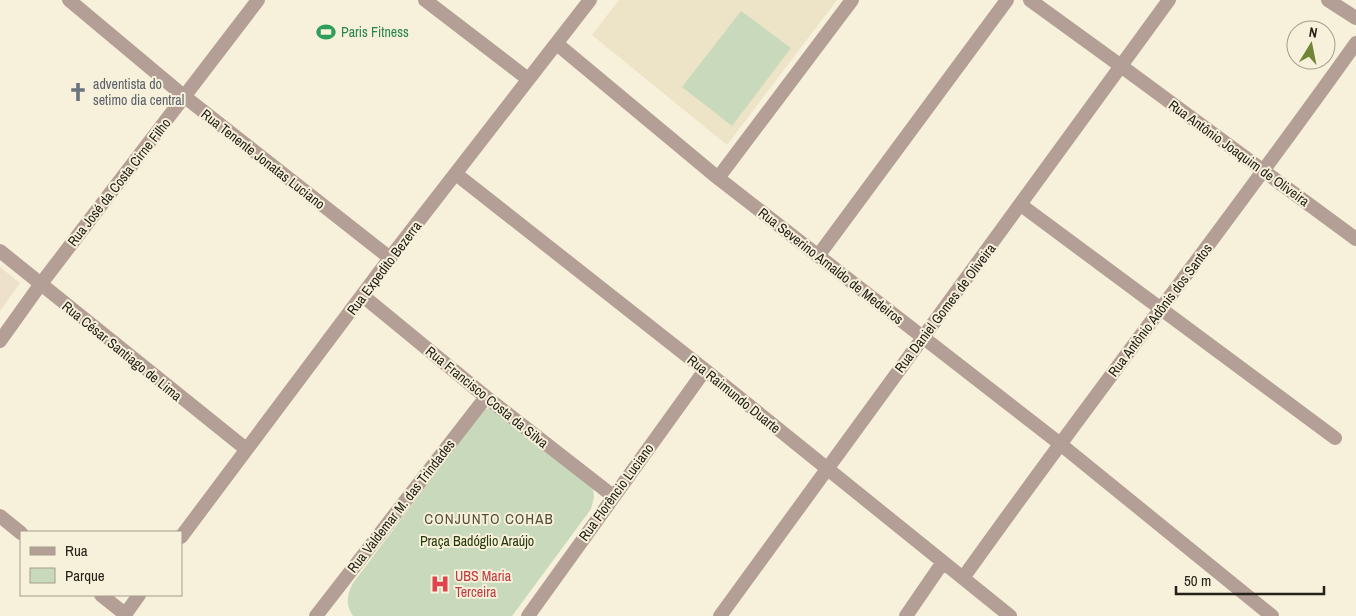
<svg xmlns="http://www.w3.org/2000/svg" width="1356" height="616" viewBox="0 0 1356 616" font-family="'Archivo Narrow',sans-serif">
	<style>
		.industrial { fill: #ede1cc }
		.built { fill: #ede4c7 }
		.green { fill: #c9d9bb }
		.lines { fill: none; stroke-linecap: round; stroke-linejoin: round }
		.minor { stroke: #b39f96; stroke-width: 14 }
		.tertiary { stroke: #b39f96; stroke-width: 14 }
		.labels { text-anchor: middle; stroke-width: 4; stroke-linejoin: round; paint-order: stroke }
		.leisure-label { font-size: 14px; fill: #27864d; stroke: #f7f0da; text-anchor: start }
		.worship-label { font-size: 14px; fill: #5b616d; stroke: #f7f0da; text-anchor: start }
		.street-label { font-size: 14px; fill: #242119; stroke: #f7f0da }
		.park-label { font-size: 14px; fill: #25390b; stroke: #f7f0da }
		.health-label { font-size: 14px; fill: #be3a42; stroke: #f7f0da; text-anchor: start }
		.neighbourhood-label { font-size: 15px; letter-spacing: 1px; fill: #554f3c; stroke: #f7f0da }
	</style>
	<rect width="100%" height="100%" fill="#f7f0da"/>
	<path class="industrial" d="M0 267 20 283 0 311Z"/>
	<path class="built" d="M619 0H837L727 145 592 35Z"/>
	<path class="green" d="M741 11 791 48 732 126 682 87Z
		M494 408 593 488 594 497 591 509 512 616H353C345 604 347 595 353 583L484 409Z"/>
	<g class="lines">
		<path class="minor" d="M69 0 185 97 390 258
			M425 0 528 79
			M1328 0 1356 18
			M557 44 718 178 1059 443 1272 616
			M1121 66 1356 239
			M456 174 705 370 1010 616
			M718 178 852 0
			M1021 205 1335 438
			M0 251 246 449
			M818 256 1007 0
			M363 296 486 397 613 496
			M0 516 21 533
			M181 537 390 258 590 0
			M963 578C1091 398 1228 223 1356 43
			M101 595 125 614
			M124 616 139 595
			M316 616 486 397
			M528 616 705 370
			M906 616 943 562"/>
		<path class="tertiary" d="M1030 0 1121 66
			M0 341 40 285 258 0
			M720 616 1169 0"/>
	</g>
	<defs>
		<g id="stadium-bare" transform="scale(1.5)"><path d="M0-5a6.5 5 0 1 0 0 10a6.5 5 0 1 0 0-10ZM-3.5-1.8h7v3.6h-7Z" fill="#2e9e5b" stroke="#f7f0da" stroke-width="2.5" paint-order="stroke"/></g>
		<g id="church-bare" transform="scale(1.5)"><path d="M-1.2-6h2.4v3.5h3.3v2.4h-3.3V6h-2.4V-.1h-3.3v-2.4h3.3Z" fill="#6b7280" stroke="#f7f0da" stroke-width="2.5" paint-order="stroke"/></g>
		<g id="hospital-bare" transform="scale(1.5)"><path d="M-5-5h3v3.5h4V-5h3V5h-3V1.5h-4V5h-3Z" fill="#e0444e" stroke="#f7f0da" stroke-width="2.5" paint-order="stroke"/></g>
	</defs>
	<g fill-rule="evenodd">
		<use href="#stadium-bare" x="326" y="32"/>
		<use href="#church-bare" x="78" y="92"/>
		<use href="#hospital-bare" x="440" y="584"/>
	</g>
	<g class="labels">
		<g class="leisure-label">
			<text x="341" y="37">Paris Fitness</text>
		</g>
		<g class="worship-label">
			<text x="93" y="89">adventista do<tspan x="93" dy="16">setimo dia central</tspan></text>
		</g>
		<g class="street-label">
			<text transform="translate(1239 153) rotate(36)" y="5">Rua Antônio Joaquim de Oliveira</text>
			<text transform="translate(263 159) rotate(38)" y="5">Rua Tenente Jonatas Luciano</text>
			<text transform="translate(119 182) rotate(-52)" y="5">Rua José da Costa Cirne Filho</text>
			<text transform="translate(831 266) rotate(38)" y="5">Rua Severino Arnaldo de Medeiros</text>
			<text transform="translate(384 268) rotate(-53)" y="5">Rua Expedito Bezerra</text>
			<text transform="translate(945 308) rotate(-53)" y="5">Rua Daniel Gomes de Oliveira</text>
			<text transform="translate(1160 310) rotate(-53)" y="5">Rua Antônio Adônis dos Santos</text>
			<text transform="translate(122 351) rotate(39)" y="5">Rua César Santiago de Lima</text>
			<text transform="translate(734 394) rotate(39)" y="5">Rua Raimundo Duarte</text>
			<text transform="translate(487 397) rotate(39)" y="5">Rua Francisco Costa da Silva</text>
			<text transform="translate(616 492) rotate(-54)" y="5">Rua Florêncio Luciano</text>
			<text transform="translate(401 506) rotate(-52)" y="5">Rua Valdemar M. das Trindades</text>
		</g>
		<g class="park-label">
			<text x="477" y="546">Praça Badóglio Araújo</text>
		</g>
		<g class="health-label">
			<text x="455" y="581">UBS Maria<tspan x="455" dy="16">Terceira</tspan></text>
		</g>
		<g class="neighbourhood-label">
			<text x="489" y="524">CONJUNTO COHAB</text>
		</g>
	</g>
	<rect x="20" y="531" width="162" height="65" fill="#f7f0da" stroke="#a39d8d"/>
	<rect x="30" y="547" width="25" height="8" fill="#b39f96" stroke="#a39d8d"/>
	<text x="65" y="556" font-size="15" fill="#242119">Rua</text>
	<rect x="30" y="568" width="25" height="15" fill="#c9d9bb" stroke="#a39d8d"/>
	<text x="65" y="581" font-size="15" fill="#242119">Parque</text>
	<g transform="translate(1311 45) rotate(10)"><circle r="24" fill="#f7f0da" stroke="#a39d8d"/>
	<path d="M0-4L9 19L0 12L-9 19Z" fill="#718536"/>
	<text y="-8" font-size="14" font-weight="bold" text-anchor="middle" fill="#242119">N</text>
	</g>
	<path d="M1176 586v8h148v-8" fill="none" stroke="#242119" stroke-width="2.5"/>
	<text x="1184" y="586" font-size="15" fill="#242119" stroke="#f7f0da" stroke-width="4" paint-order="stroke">50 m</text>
</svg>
